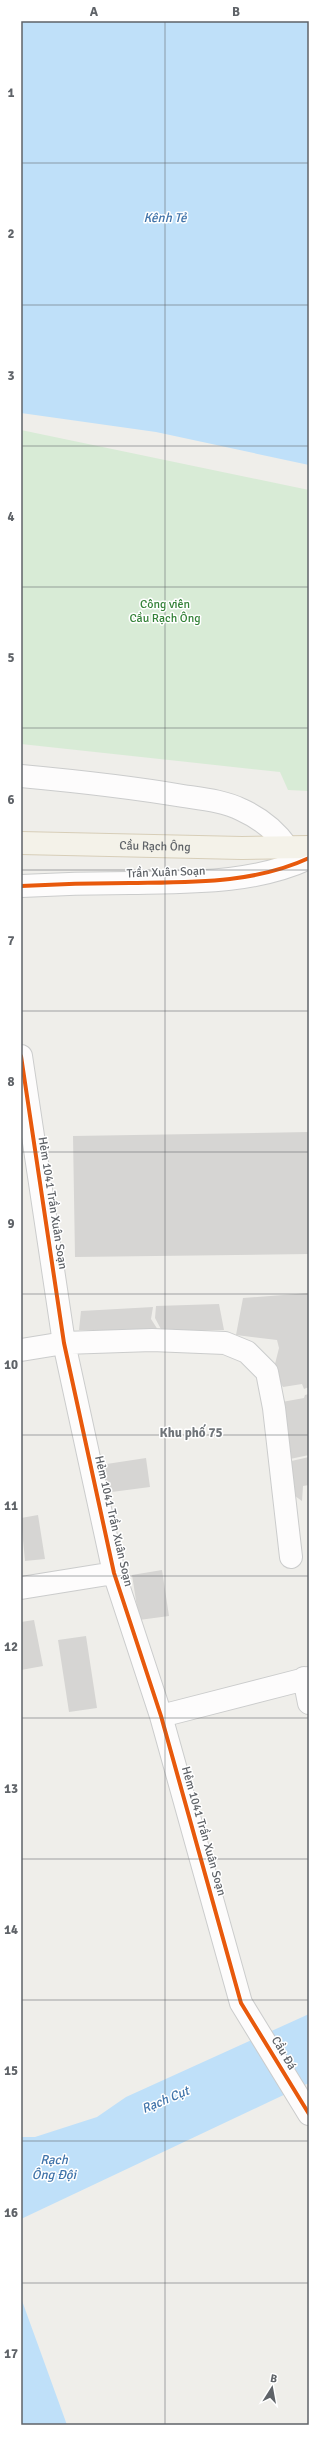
<svg xmlns="http://www.w3.org/2000/svg" width="330" height="2446" viewBox="0 0 330 2446" font-family="Signika,sans-serif">
	<style>
		.green { fill: #d8ebd6 }
		.water { fill: #bfe0f9 }
		.building { fill: #d6d5d3 }
		.lines { fill: none; stroke-linecap: round; stroke-linejoin: round }
		.minor-casing { stroke: #cbcccc; stroke-width: 24 }
		.major-casing { stroke: #d7ceb8; stroke-width: 24 }
		.minor { stroke: #fdfcfc; stroke-width: 22 }
		.major { stroke: #f4f2e9; stroke-width: 22 }
		.cycleway-casing { stroke: #fff; stroke-width: 6 }
		.cycleway { stroke: #e8590c; stroke-width: 4 }
		.grid { fill: none; stroke: #5f6368; stroke-width: 1; stroke-opacity: 0.55 }
		.labels { text-anchor: middle; stroke-width: 3; stroke-linejoin: round; paint-order: stroke }
		.park-label { font-size: 12px; fill: #348238; stroke: #fff }
		.street-label { font-size: 12px; fill: #5f6368; stroke: #fff }
		.water-label { font-size: 13px; font-style: italic; fill: #4174aa; stroke: #fff }
		.neighbourhood-label { font-size: 13px; font-weight: bold; fill: #70757a; stroke: #fff }
		.neatline { fill: none; stroke: #5f6368; stroke-width: 1.5 }
		.grid-label { font-size: 13px; text-anchor: middle; font-weight: bold; fill: #5f6368 }
	</style>
	<rect width="100%" height="100%" fill="#efeeea"/>
	<path class="green" d="M21 430 309 490V791L288 790 280 772 21 744Z"/>
	<path class="water" d="M21 21H309V465L156 432 21 413Z
		M309 2014V2083L21 2219V2137H35L97 2117 126 2097Z
		M21 2298 67 2425H21Z"/>
	<path class="building" d="M309 1132V1254L75 1257 73 1136Z
		M309 1293V1387L304 1389 302 1384 283 1387 273 1372 279 1348 277 1340 236 1335 243 1298Z
		M219 1304 224 1330 162 1331 155 1318 156 1306Z
		M153 1307 151 1319 158 1330H79L81 1311Z
		M309 1394V1455L290 1459 282 1402 304 1398 305 1395Z
		M309 1457V1485L303 1486 302 1501 295 1496V1485L287 1481V1462Z
		M146 1458 150 1487 104 1493 100 1465Z
		M38 1515 45 1559 25 1561 21 1518Z
		M162 1570 169 1616 139 1620 132 1575Z
		M34 1620 43 1666 21 1670V1622Z
		M86 1636 97 1708 69 1712 58 1640Z"/>
	<g class="lines">
		<g class="minor-casing">
			<path id="minor" d="M21 776C75 781 130 787 183 796 203 799 224 801 242 810 262 819 276 831 288 848
				M21 886C57 884 94 883 130 883 190 882 253 884 309 858
				M21 1056 64 1343 114 1573 161 1716 241 2003 309 2114
				M21 1350 64 1343 152 1340 225 1343 247 1352 267 1372 274 1408 291 1557
				M21 1588 114 1573
				M304 1678 309 1703
				M161 1716 309 1678"/>
		</g>
		<g class="major-casing">
			<g id="major">
				<path id="s1" d="M21 843 242 848 309 847"/>
			</g>
		</g>
		<use href="#minor" class="minor"/>
		<use href="#major" class="major"/>
		<g class="cycleway-casing">
			<path id="cycleway" d="M21 886C57 884 94 883 130 883 190 882 253 884 309 858
				M21 1056 64 1343 114 1573 161 1716 241 2003 309 2114"/>
		</g>
		<use href="#cycleway" class="cycleway"/>
	</g>
	<path class="grid" d="M165 21V2425M21 163H309M21 305H309M21 446H309M21 587H309M21 728H309M21 870H309M21 1011H309M21 1152H309M21 1294H309M21 1435H309M21 1576H309M21 1718H309M21 1859H309M21 2000H309M21 2141H309M21 2283H309"/>
	<g class="labels">
		<g class="park-label">
			<text x="165" y="608">Công viên<tspan x="165" dy="14">Cầu Rạch Ông</tspan></text>
		</g>
		<g class="street-label">
			<text dy="4" stroke="none"><textPath href="#s1" startOffset="134">Cầu Rạch Ông</textPath></text>
			<text transform="translate(166 872) rotate(-2)" y="4">Trần Xuân Soạn</text>
			<text transform="translate(53 1203) rotate(81)" y="4">Hẻm 1041 Trần Xuân Soạn</text>
			<text transform="translate(114 1521) rotate(77)" y="4">Hẻm 1041 Trần Xuân Soạn</text>
			<text transform="translate(204 1831) rotate(74)" y="4">Hẻm 1041 Trần Xuân Soạn</text>
			<text transform="translate(284 2053) rotate(59)" y="4">Cầu Đá</text>
		</g>
		<g class="water-label">
			<text x="165" y="222">Kênh Tẻ</text>
			<text transform="translate(165 2099) rotate(-23)" y="5">Rạch Cụt</text>
			<text x="54" y="2164">Rạch<tspan x="54" dy="15">Ông Đội</tspan></text>
		</g>
		<g class="neighbourhood-label">
			<text x="191" y="1437">Khu phố 75</text>
		</g>
	</g>
	<rect width="330" height="2446" fill="none" stroke="#ffffff" stroke-width="44"/>
	<g transform="translate(272 2388) rotate(11)" stroke="#ffffff" stroke-width="3" paint-order="stroke">
	<path d="M0-3L7 15L0 10L-7 15Z" fill="#5f6368"/>
	<text y="-6" font-size="11" font-weight="bold" text-anchor="middle" fill="#5f6368">B</text>
	</g>
	<rect x="22" y="22" width="286" height="2402" class="neatline"/>
	<g class="grid-label">
		<text x="94" y="16">A</text>
		<text x="236" y="16">B</text>
		<text x="11" y="97">1</text>
		<text x="11" y="238">2</text>
		<text x="11" y="380">3</text>
		<text x="11" y="521">4</text>
		<text x="11" y="662">5</text>
		<text x="11" y="804">6</text>
		<text x="11" y="945">7</text>
		<text x="11" y="1086">8</text>
		<text x="11" y="1228">9</text>
		<text x="11" y="1369">10</text>
		<text x="11" y="1510">11</text>
		<text x="11" y="1651">12</text>
		<text x="11" y="1793">13</text>
		<text x="11" y="1934">14</text>
		<text x="11" y="2075">15</text>
		<text x="11" y="2217">16</text>
		<text x="11" y="2358">17</text>
	</g>
</svg>
